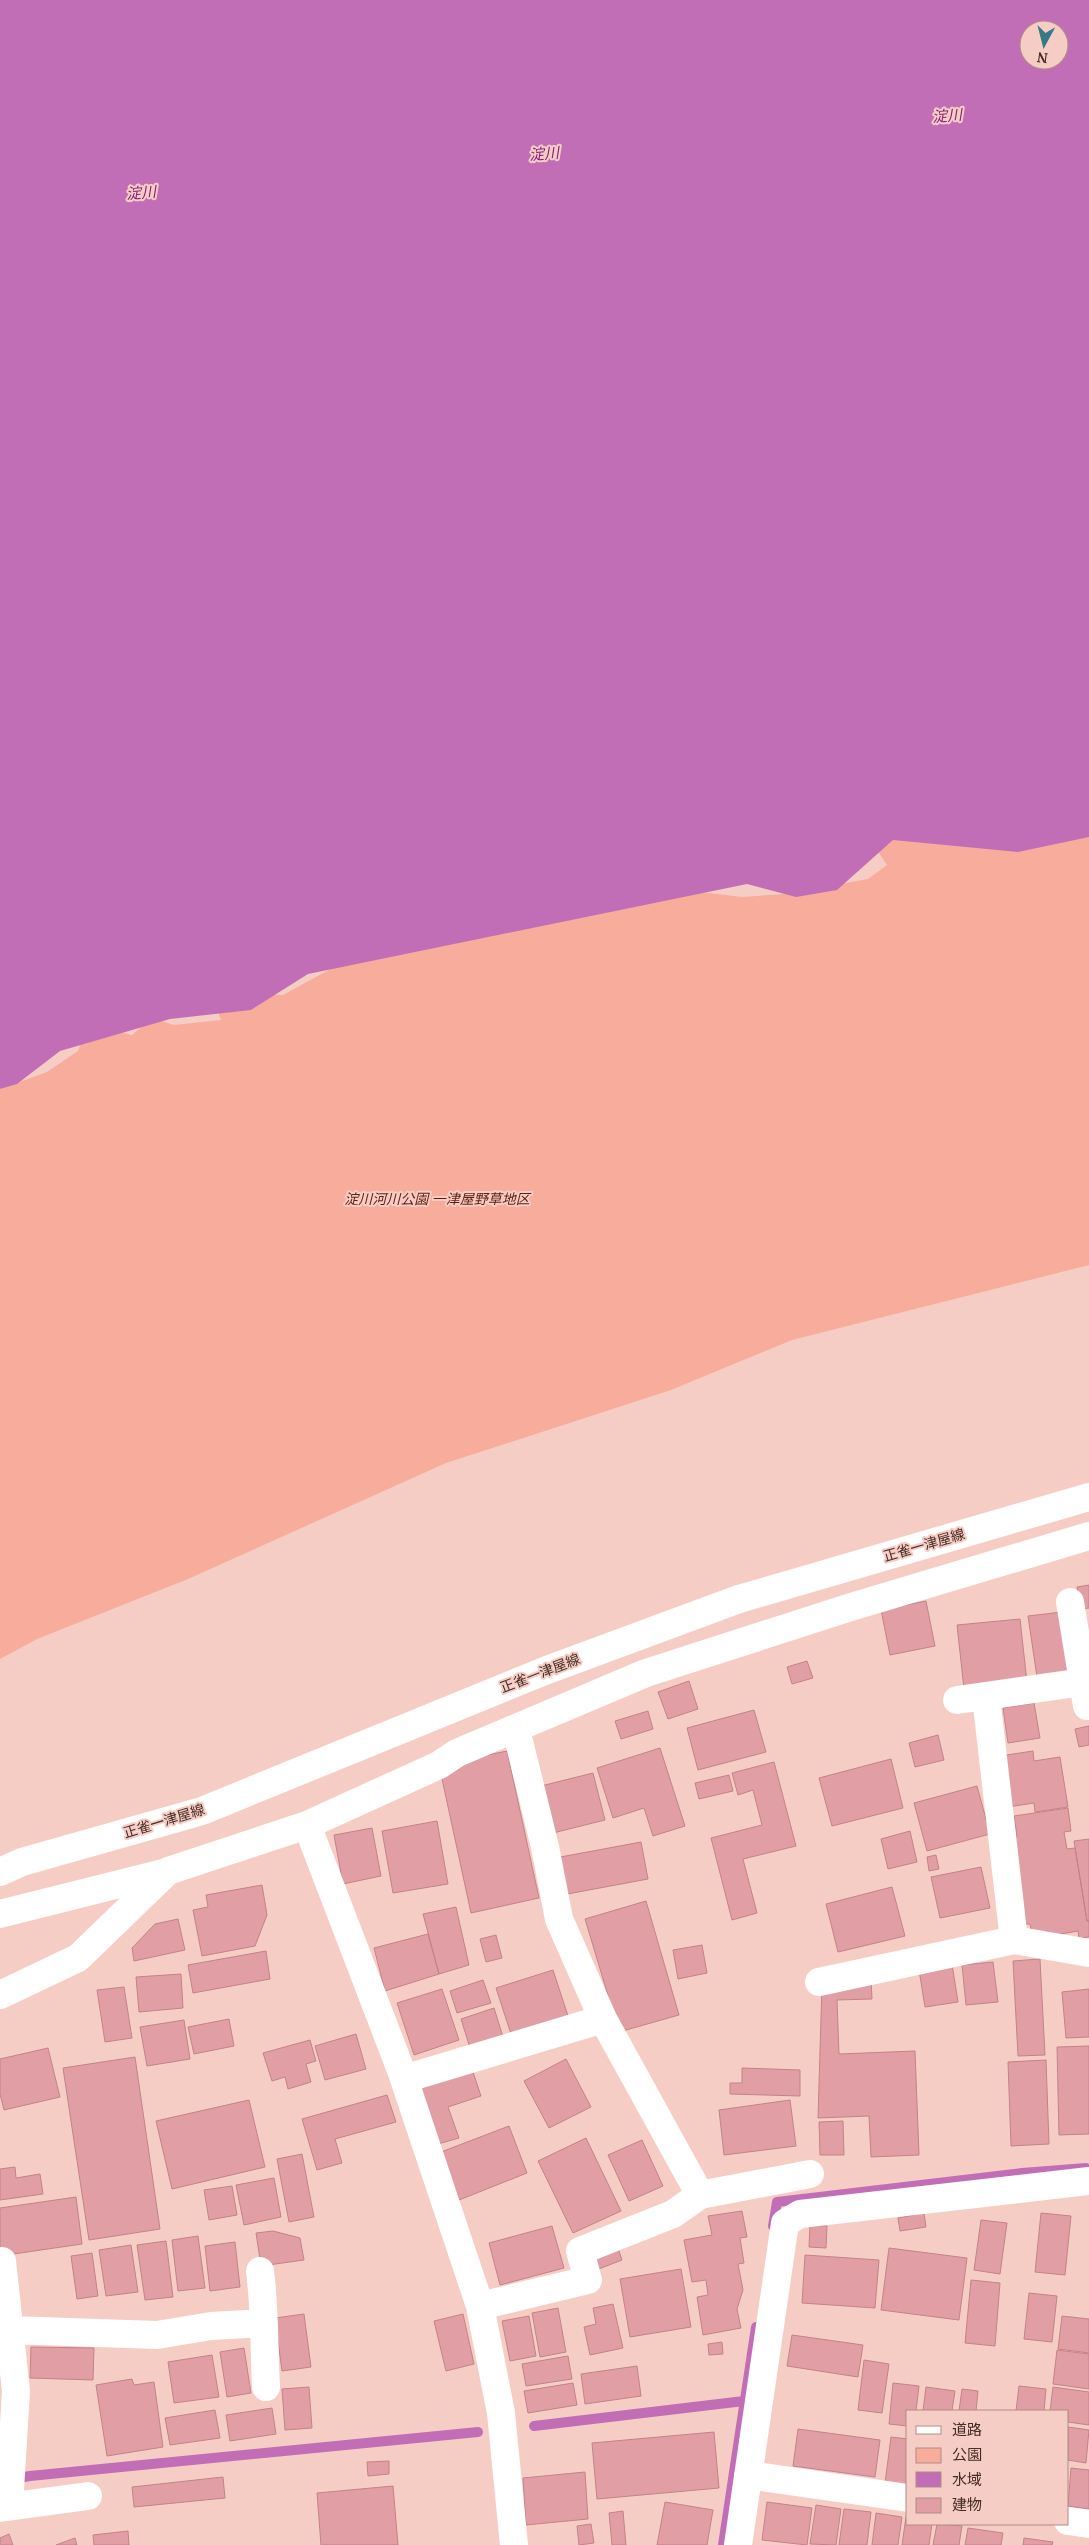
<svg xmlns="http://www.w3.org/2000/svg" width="1089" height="2545" viewBox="0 0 1089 2545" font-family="'PT Serif','Noto Sans JP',serif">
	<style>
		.green { fill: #f7ac9c }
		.water { fill: #c26eb7; fill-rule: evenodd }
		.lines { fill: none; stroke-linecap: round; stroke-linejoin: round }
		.stream { stroke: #c26eb7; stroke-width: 10 }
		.building { fill: #e19ea5; stroke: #c38289 }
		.street { stroke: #fff; stroke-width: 28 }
		.secondary { stroke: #fff; stroke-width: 28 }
		.labels { text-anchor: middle; stroke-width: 4; stroke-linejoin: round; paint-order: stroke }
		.park-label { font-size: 14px; font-style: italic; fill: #611c10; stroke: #f6cdc4 }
		.street-label { font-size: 14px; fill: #452b26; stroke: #f6cdc4 }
		.water-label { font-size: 15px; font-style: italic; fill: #841e7a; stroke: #f6cdc4 }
	</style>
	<rect width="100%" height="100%" fill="#f6cdc4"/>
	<path class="green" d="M1089 822V1265L792 1340 671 1390 446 1463 188 1579 37 1639 0 1659V1089L47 1072 78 1051 85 1030H111L132 1035 152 1018 174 1025 221 1020 211 992 283 995 347 960 685 890 742 897 785 894 868 879 887 865 873 844 894 828Z"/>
	<path class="water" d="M0 0H1089V837L1018 852 893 840 837 890 796 897 747 884 308 974 251 1010 170 1019 60 1051 17 1084 0 1089ZM1029 30H1059V60H1029Z"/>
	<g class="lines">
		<path class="stream" d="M773 2226 777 2202 1022 2173 1086 2168
			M534 2426 744 2401
			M13 2479 30 2476 478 2432
			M723 2545 756 2327"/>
	</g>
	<path class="building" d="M1089 1585V1608L1081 1609 1077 1587Z
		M926 1601 935 1646 890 1655 881 1610Z
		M1062 1612 1071 1672 1037 1677 1028 1616Z
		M1020 1619 1027 1682 964 1689 957 1625Z
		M807 1661 813 1678 792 1684 787 1667Z
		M689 1681 698 1709 668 1719 658 1692Z
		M1034 1703 1040 1738 1008 1743 1003 1708Z
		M754 1710 766 1752 698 1770 687 1728Z
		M648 1711 653 1729 621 1739 615 1721Z
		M1089 1726V1745L1079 1747 1075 1729Z
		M938 1735 944 1760 915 1767 909 1743Z
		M660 1748 685 1826 653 1836 644 1808 613 1818 597 1768Z
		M507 1751 539 1898 471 1913 439 1765Z
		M1033 1751 1034 1761 1060 1757 1068 1807 1035 1812 1034 1803 1008 1807 1000 1756Z
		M891 1759 903 1808 832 1826 819 1778Z
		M774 1762 796 1846 743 1859 757 1913 732 1920 711 1838 762 1825 753 1790 738 1795 732 1773Z
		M593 1773 605 1820 553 1833 541 1786Z
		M729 1775 733 1791 699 1799 695 1783Z
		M977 1786 990 1834 927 1851 914 1803Z
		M1068 1808 1071 1831 1064 1832 1067 1849 1075 1848 1087 1921H1089V1937L1079 1938 1078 1931 1049 1936 1048 1931 1032 1933 1030 1924H1026L1014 1837 1017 1836 1014 1816Z
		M437 1821 448 1884 393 1893 382 1831Z
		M372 1828 381 1876 343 1884 334 1835Z
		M910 1831 917 1862 888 1869 881 1839Z
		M1089 1839V1921H1087L1074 1841Z
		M641 1842 648 1879 562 1895 555 1858Z
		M936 1855 939 1869 929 1871 927 1857Z
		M981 1867 990 1908 940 1918 931 1877Z
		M262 1885 267 1915 255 1946 202 1956 193 1910 208 1907 206 1895Z
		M892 1887 905 1936 838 1952 826 1904Z
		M646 1901 679 2015 619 2032 585 1919Z
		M456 1907 469 1965 439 1974 423 1914Z
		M178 1919 185 1950 134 1961 132 1948 155 1924Z
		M428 1934 439 1974 385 1991 374 1948Z
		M496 1935 502 1958 486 1962 480 1939Z
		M702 1945 707 1973 678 1979 673 1950Z
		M266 1951 270 1979 193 1993 188 1965Z
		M1040 1959 1045 2055 1018 2056 1013 1961Z
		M993 1962 998 2002 966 2005 962 1965Z
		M952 1964 958 2002 925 2007 919 1970Z
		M553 1970 569 2019 512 2037 496 1988Z
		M181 1974 183 2008 139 2012 136 1977Z
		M871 1979 872 1999 837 2000 839 2054 915 2051 919 2155 871 2157 869 2116 818 2118 822 1985Z
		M483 1980 491 2003 457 2013 450 1991Z
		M124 1987 132 2038 105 2042 97 1990Z
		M442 1989 459 2040 414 2055 397 2003Z
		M1089 1989V2037L1066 2038 1062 1992Z
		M494 2008 504 2040 471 2051 461 2019Z
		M229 2019 234 2046 194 2054 188 2027Z
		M184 2020 190 2059 147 2066 140 2027Z
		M356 2034 366 2069 325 2080 315 2046Z
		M310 2040 316 2061 306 2064 311 2082 288 2089 285 2077 272 2081 263 2053Z
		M1089 2046V2134L1059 2135 1057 2047Z
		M48 2048 60 2097 4 2110 0 2094V2059Z
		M135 2057 160 2229 89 2240 63 2068Z
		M566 2059 591 2107 549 2128 524 2081Z
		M1046 2060 1049 2144 1011 2146 1008 2062Z
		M742 2068 800 2070V2096L730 2094V2083H742Z
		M472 2069 481 2096 448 2107 459 2138 438 2144 419 2087Z
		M387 2095 396 2122 335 2139 342 2163 317 2170 302 2119Z
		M249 2100 265 2167 172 2189 156 2121Z
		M790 2100 796 2146 724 2155 719 2110Z
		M843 2121 844 2155H820L819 2122Z
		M509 2126 527 2173 459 2200 441 2152Z
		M586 2138 621 2211 573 2233 538 2161Z
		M642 2140 663 2186 629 2201 608 2155Z
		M302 2154 314 2217 289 2222 277 2159Z
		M15 2167 16 2178 40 2174 43 2194 0 2200V2169Z
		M274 2178 281 2217 244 2225 236 2185Z
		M232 2186 237 2215 209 2220 204 2190Z
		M76 2197 82 2244 0 2256V2208Z
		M742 2211 747 2237 740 2238 744 2263 738 2264 743 2290 737 2309 741 2328 703 2335 697 2297 708 2295 706 2280 692 2282 684 2240 712 2235 708 2216Z
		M924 2213 926 2227 900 2231 898 2218Z
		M1041 2213 1071 2216 1065 2275 1035 2272Z
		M981 2220 1007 2223 1000 2274 974 2270Z
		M810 2225 827 2226 826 2248 809 2247Z
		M552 2226 564 2268 500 2285 489 2243Z
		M273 2231 300 2238 304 2260 261 2266 256 2233Z
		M198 2236 205 2288 178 2291 172 2240Z
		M166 2241 173 2297 145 2300 137 2245Z
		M235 2242 240 2287 210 2291 205 2246Z
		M131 2245 138 2292 106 2296 99 2250Z
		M617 2245 622 2260 596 2270 591 2255Z
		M889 2248 967 2258 959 2320 881 2310Z
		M92 2253 98 2296 77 2299 71 2256Z
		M805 2255 879 2260 875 2308 802 2303Z
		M681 2269 691 2327 630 2337 620 2279Z
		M971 2280 1000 2283 995 2346 965 2343Z
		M1029 2293 1057 2296 1052 2342 1024 2339Z
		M613 2304 623 2348 590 2355 584 2327 596 2324 593 2308Z
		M558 2308 566 2352 540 2357 532 2313Z
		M304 2314 311 2367 282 2371 275 2318Z
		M463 2314 474 2364 446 2371 434 2321Z
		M529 2316 536 2356 510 2361 502 2321Z
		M1062 2316 1089 2319V2353L1058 2349Z
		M792 2335 863 2345 858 2377 787 2366Z
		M722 2342 723 2354 709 2355 708 2344Z
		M31 2347 94 2348 93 2380 30 2378Z
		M244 2348 251 2393 227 2397 220 2352Z
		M1057 2350 1089 2354V2389L1053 2384Z
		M212 2355 219 2397 174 2403 168 2362Z
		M568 2356 572 2379 526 2386 522 2364Z
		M864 2360 889 2364 882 2413 858 2410Z
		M637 2366 641 2396 585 2404 581 2374Z
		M132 2379 134 2385 154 2382 163 2447 107 2456 96 2385Z
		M573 2383 577 2405 528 2413 524 2391Z
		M893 2383 919 2386 916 2411H908V2426L889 2424Z
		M1019 2386 1046 2389 1044 2411H1016Z
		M309 2387 312 2428 285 2430 282 2389Z
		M926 2387 955 2391 952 2411H923Z
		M1053 2387 1089 2392V2425L1068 2422V2411H1050Z
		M962 2389 978 2391 976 2411H959Z
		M272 2408 276 2434 230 2441 226 2415Z
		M215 2410 220 2438 170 2445 165 2418Z
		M1068 2427 1089 2430 1086 2463 1068 2460Z
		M798 2429 880 2440 875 2477 793 2466Z
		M714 2432 719 2488 597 2499 592 2443Z
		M891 2437 908 2439V2485L885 2483Z
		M389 2461V2474L368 2476 367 2462Z
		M1071 2468 1089 2470V2509L1068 2506Z
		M585 2472 588 2519 526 2525 523 2478Z
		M223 2477 225 2498 134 2507 132 2487Z
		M393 2486 398 2545H321L317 2493Z
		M665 2502 713 2510 707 2545H657Z
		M767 2502 812 2508 807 2545 762 2540Z
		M816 2505 841 2509 836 2545 810 2544Z
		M844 2509 871 2512 867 2545H839Z
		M623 2511 626 2545H612L609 2513Z
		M876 2513 902 2517 898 2545H872Z
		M906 2517 908 2524H932L929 2545H902Z
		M591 2524 594 2543 579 2545 577 2526Z
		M937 2524 962 2526 959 2545H933Z
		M968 2528 1003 2533 1001 2545H965Z
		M128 2531 129 2545H94L93 2535Z
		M9 2534 13 2545H0V2538Z
		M75 2538 77 2545H56Z
		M1024 2538 1053 2542 1052 2545H1023Z"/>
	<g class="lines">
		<path class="street" d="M1070 1602 1087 1706H1089
			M986 1697 1014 1940 1089 1953
			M957 1700 1083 1682
			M516 1729 545 1847 559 1919 603 2019 700 2195
			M307 1825 402 2073 480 2306 501 2413 514 2545
			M0 1914 167 1872
			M819 1982 1014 1940
			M0 1995 78 1958 168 1871 307 1825 439 1765 457 1753 646 1673 851 1607 1089 1536
			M404 2079 603 2019
			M2 2261 16 2391 9 2506
			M260 2271C265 2309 264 2348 266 2387
			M480 2306 588 2280 580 2251 673 2214 700 2195 810 2174
			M10 2330 157 2335 211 2326 263 2323
			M748 2475 908 2498
			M0 2508 88 2496
			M1068 2521 1089 2524
			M738 2545 785 2223 800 2214 1089 2181"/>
		<path class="secondary" d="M0 1872 22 1862 202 1811 547 1670 739 1599 1089 1497"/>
	</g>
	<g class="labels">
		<g class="park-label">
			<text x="437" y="1204">淀川河川公園 一津屋野草地区</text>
		</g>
		<g class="street-label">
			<text transform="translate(924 1545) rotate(-16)" y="5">正雀一津屋線</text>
			<text transform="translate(540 1673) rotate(-21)" y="5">正雀一津屋線</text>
			<text transform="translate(164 1821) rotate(-17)" y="5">正雀一津屋線</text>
		</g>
		<g class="water-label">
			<text transform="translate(947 116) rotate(-5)" y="5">淀川</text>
			<text transform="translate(544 154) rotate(-5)" y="5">淀川</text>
			<text transform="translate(141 193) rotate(-5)" y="5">淀川</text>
		</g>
	</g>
	<rect x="906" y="2410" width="162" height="115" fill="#f6cdc4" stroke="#af8c85"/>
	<rect x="916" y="2426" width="25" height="8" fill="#ffffff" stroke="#af8c85"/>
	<text x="952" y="2435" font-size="15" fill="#452b26">道路</text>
	<rect x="916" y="2448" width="25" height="15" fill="#f7ac9c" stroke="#af8c85"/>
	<text x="952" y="2460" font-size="15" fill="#452b26">公園</text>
	<rect x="916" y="2472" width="25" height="15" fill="#c26eb7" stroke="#af8c85"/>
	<text x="952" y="2485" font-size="15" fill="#452b26">水域</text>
	<rect x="916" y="2498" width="25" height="15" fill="#e19ea5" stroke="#af8c85"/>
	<text x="952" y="2510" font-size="15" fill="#452b26">建物</text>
	<g transform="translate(1044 45) rotate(187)"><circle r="24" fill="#f6cdc4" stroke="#af8c85"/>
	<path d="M0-4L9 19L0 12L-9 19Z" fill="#347987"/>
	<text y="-8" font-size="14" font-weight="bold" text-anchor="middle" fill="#452b26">N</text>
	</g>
</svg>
